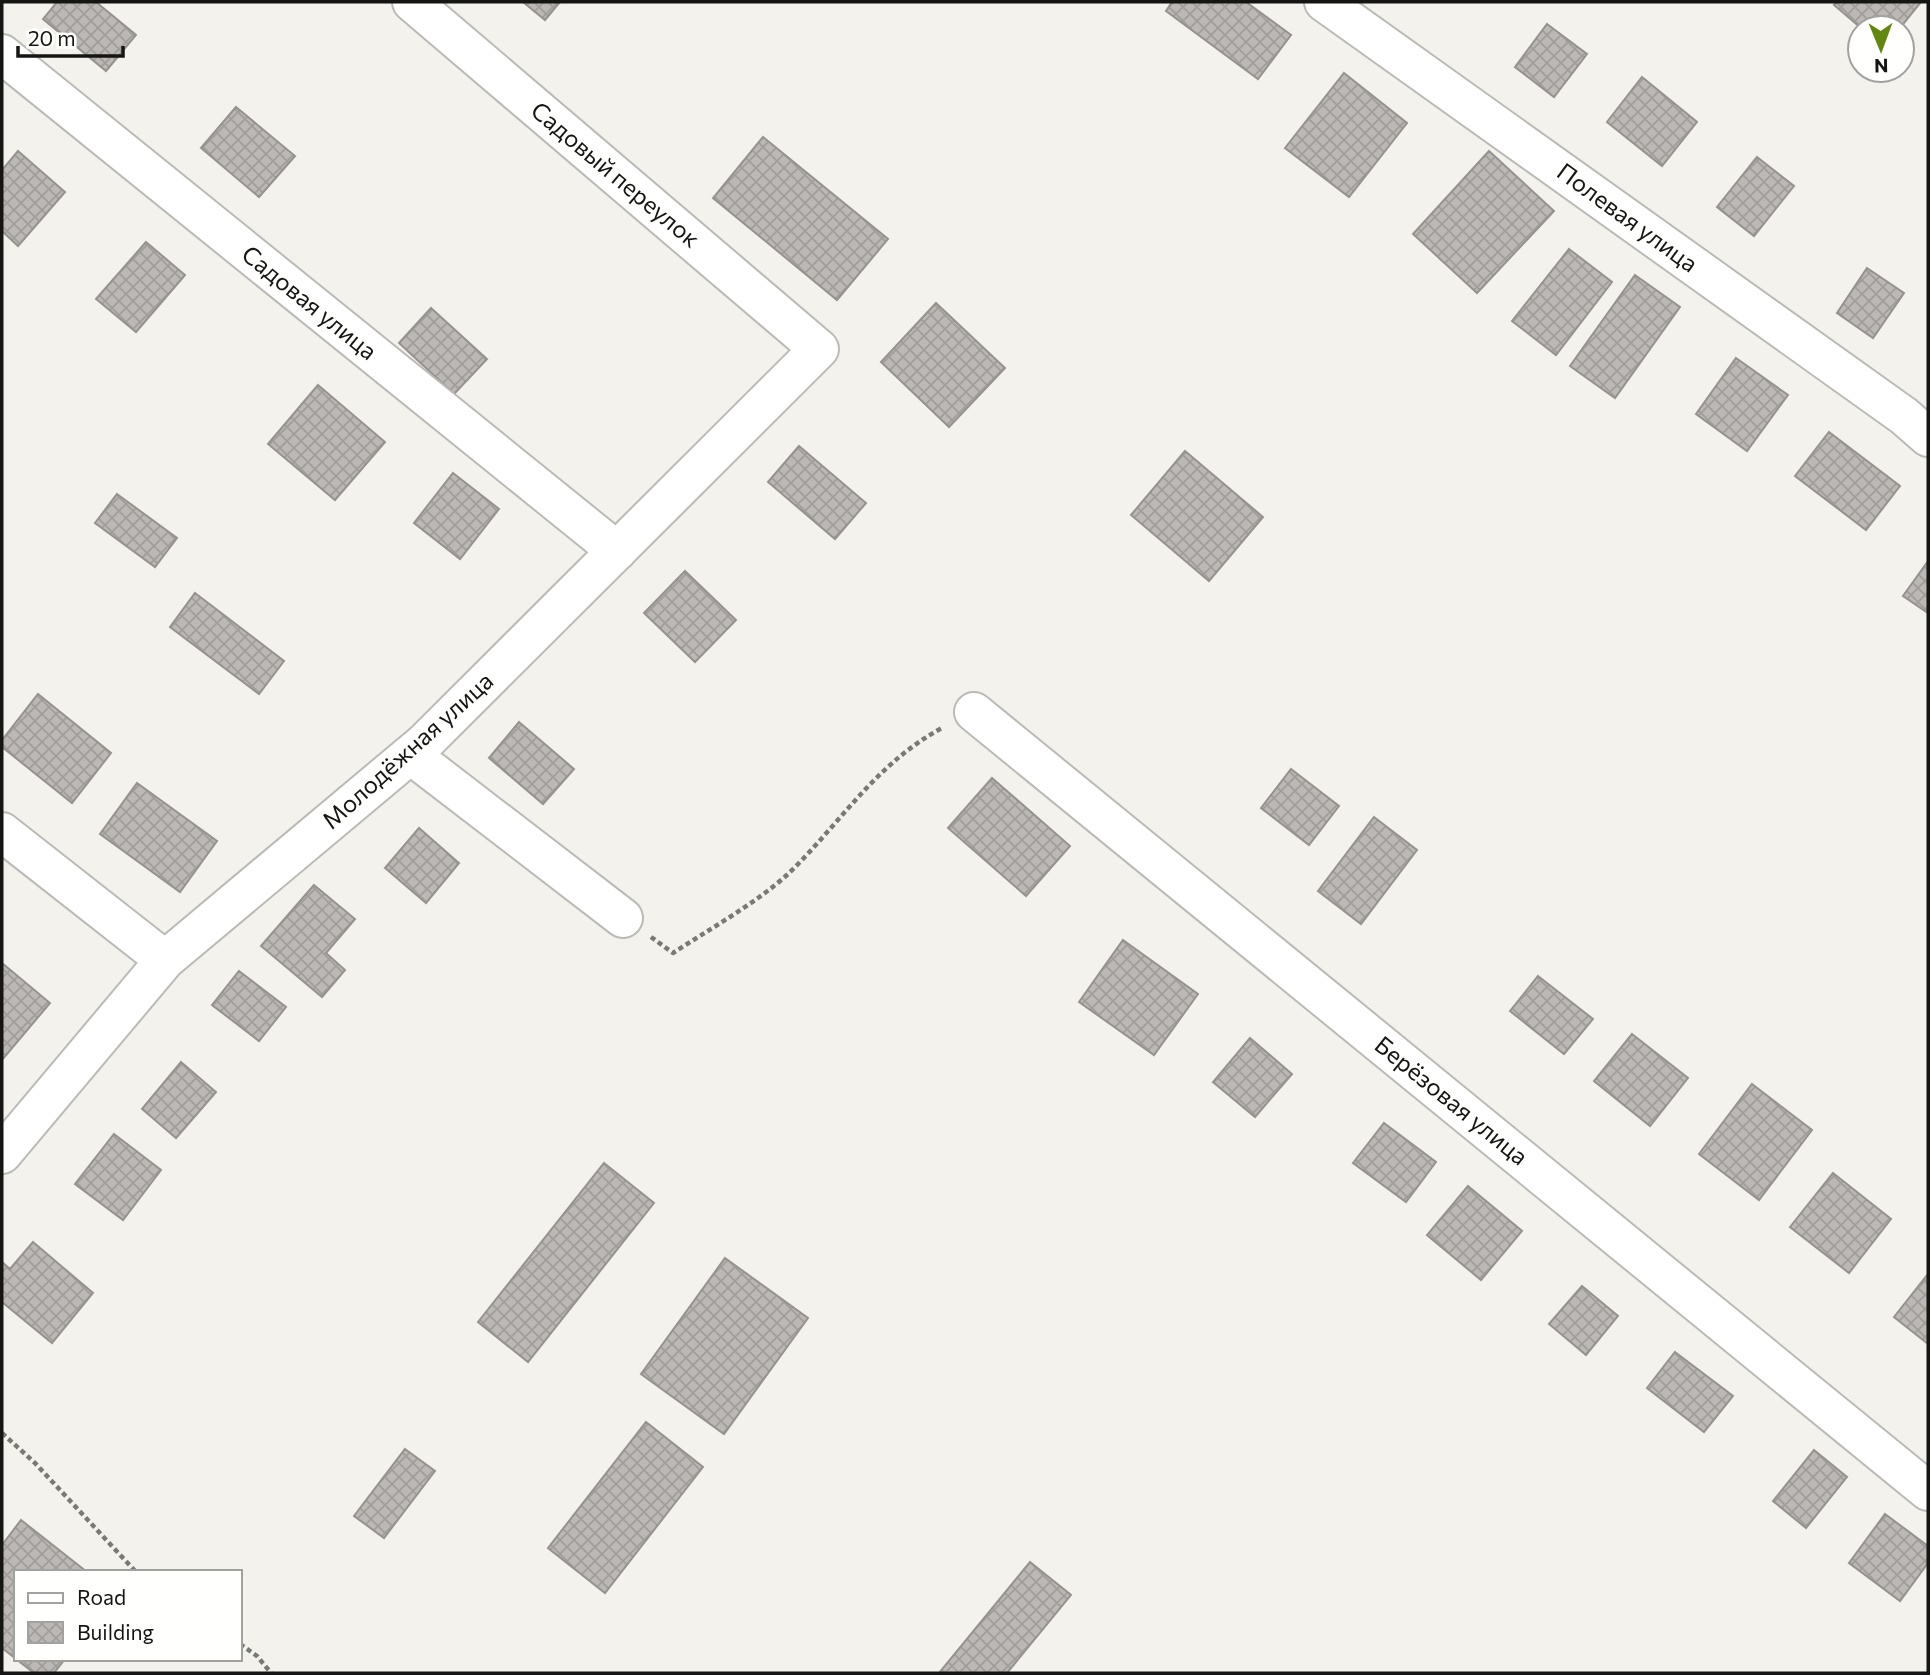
<svg xmlns="http://www.w3.org/2000/svg" width="1930" height="1675" viewBox="0 0 1930 1675" font-family="Commissioner,sans-serif">
	<style>
		.building { fill: url(#building-cross-hatch); stroke: #96928f; stroke-width: 2 }
		.lines { fill: none; stroke-linecap: round; stroke-linejoin: round }
		.minor-casing { stroke: #bbbab6; stroke-width: 42 }
		.path { stroke: #797975; stroke-width: 4.5; stroke-dasharray: 5 3.5; stroke-linecap: butt }
		.minor { stroke: #fff; stroke-width: 38 }
		.labels { text-anchor: middle; stroke-width: 5; stroke-linejoin: round; paint-order: stroke }
		.street-label { font-size: 24px; fill: #151513; stroke: #fffffe }
	</style>
	<defs>
		<pattern id="building-cross-hatch" width="8" height="8" patternUnits="userSpaceOnUse" patternTransform="scale(1.75)"><rect width="8" height="8" fill="#bcb8b5"/><path d="M0 0l8 8M0 8l8-8" fill="none" stroke="#a19d9b"/></pattern>
	</defs>
	<rect width="100%" height="100%" fill="#f3f2ed"/>
	<path class="building" d="M57 2H96L136 35 106 71 43 19Z
		M523 2H560L545 20Z
		M1172 2H1246L1291 35 1258 79 1166 11Z
		M1837 2H1921L1900 28H1861L1834 5Z
		M1547 24 1587 54 1554 97 1515 67Z
		M1344 73 1407 123 1349 197 1285 148Z
		M1642 77 1697 122 1662 166 1607 122Z
		M236 107 295 156 259 197 201 148Z
		M763 137 888 239 837 300 713 198Z
		M18 151 65 192 18 246 2 231V170Z
		M1489 151 1554 211 1477 293 1413 234Z
		M1757 157 1794 186 1754 236 1717 207Z
		M146 242 185 275 136 332 96 299Z
		M1569 249 1612 282 1556 355 1512 321Z
		M1867 268 1904 293 1873 338 1837 313Z
		M1635 275 1680 307 1615 398 1570 366Z
		M936 303 1005 368 949 427 881 362Z
		M431 308 487 359 454 394 399 343Z
		M1736 358 1788 395 1747 451 1696 414Z
		M318 385 385 442 335 500 268 444Z
		M1829 432 1900 486 1866 530 1795 476Z
		M799 446 866 503 835 539 768 482Z
		M1185 451 1263 517 1209 581 1131 515Z
		M453 473 499 509 460 559 414 523Z
		M117 494 177 538 155 567 95 523Z
		M1928 561V613L1903 596Z
		M685 571 736 620 695 662 644 613Z
		M195 593 284 661 259 694 170 627Z
		M38 694 111 753 72 803 2 747V740Z
		M519 722 574 769 543 804 489 758Z
		M1291 769 1339 806 1309 845 1261 808Z
		M992 778 1070 846 1026 896 948 828Z
		M137 783 217 841 180 892 100 834Z
		M1374 817 1417 850 1361 924 1318 891Z
		M419 828 459 863 426 903 385 868Z
		M314 885 355 919 326 953 345 970 322 997 261 946Z
		M1123 940 1198 994 1154 1055 1079 1002Z
		M2 963 50 1003 2 1060Z
		M239 971 286 1007 259 1041 212 1005Z
		M1538 976 1593 1019 1564 1054 1510 1011Z
		M1632 1034 1688 1078 1650 1126 1594 1081Z
		M1250 1038 1292 1074 1255 1117 1213 1082Z
		M181 1062 216 1092 176 1138 142 1109Z
		M1752 1084 1812 1130 1759 1200 1699 1154Z
		M1384 1123 1436 1162 1406 1202 1353 1163Z
		M114 1134 161 1170 123 1220 75 1184Z
		M604 1163 654 1203 528 1362 478 1322Z
		M1833 1173 1891 1219 1849 1273 1790 1227Z
		M1468 1186 1522 1231 1481 1280 1427 1235Z
		M33 1242 93 1293 52 1343 2 1302V1262L10 1269Z
		M725 1258 808 1318 724 1434 641 1374Z
		M1928 1274V1344L1894 1317Z
		M1582 1286 1618 1316 1586 1355 1549 1324Z
		M1675 1352 1733 1396 1704 1432 1647 1388Z
		M646 1422 703 1467 605 1593 548 1548Z
		M405 1449 435 1471 384 1538 354 1516Z
		M1814 1450 1847 1477 1806 1528 1773 1501Z
		M1885 1514 1928 1546V1563L1900 1601 1849 1563Z
		M21 1520 87 1572H16V1659L2 1648V1545Z
		M1030 1562 1071 1595 1007 1673H939Z
		M16 1659H65L54 1673H34Z"/>
	<g class="lines">
		<g class="minor-casing">
			<path id="minor" d="M1324 2 1904 416 1928 437
				M2 54 617 551
				M974 712 1928 1491
				M411 755 623 918
				M2 832 165 960
				M2 1154 165 960 424 743 819 349 412 2"/>
		</g>
		<path class="path" d="M651 937 673 953C708 930 758 902 788 874 840 824 875 764 942 728
			M2 1433 35 1463 136 1572
			M240 1644 257 1656 271 1673"/>
		<use href="#minor" class="minor"/>
	</g>
	<g class="labels">
		<g class="street-label">
			<text transform="translate(615 175) rotate(40)" y="8">Садовый переулок</text>
			<text transform="translate(1627 218) rotate(36)" y="8">Полевая улица</text>
			<text transform="translate(309 303) rotate(39)" y="8">Садовая улица</text>
			<text transform="translate(408 751) rotate(-42)" y="8">Молодёжная улица</text>
			<text transform="translate(1451 1101) rotate(39)" y="8">Берёзовая улица</text>
		</g>
	</g>
	<rect width="1930" height="1675" fill="none" stroke="#151513" stroke-width="7"/>
	<rect x="14" y="1570" width="228" height="91" fill="#fffffe" stroke="#a1a1a0" stroke-width="2"/>
	<rect x="28" y="1593" width="35" height="10" fill="#ffffff" stroke="#a1a1a0" stroke-width="2"/>
	<text x="77" y="1605" font-size="21" fill="#151513">Road</text>
	<rect x="28" y="1622" width="35" height="21" fill="url(#building-cross-hatch)" stroke="#a1a1a0" stroke-width="2"/>
	<text x="77" y="1640" font-size="21" fill="#151513">Building</text>
	<g transform="translate(1881 49) rotate(179)"><circle r="33" fill="#fffffe" stroke="#a1a1a0" stroke-width="2"/>
	<path d="M0-5L12 26L0 18L-12 26Z" fill="#60870e"/>
	<text y="-10" font-size="19" font-weight="bold" text-anchor="middle" fill="#151513">N</text>
	</g>
	<path d="M18 46v10h105v-10" fill="none" stroke="#151513" stroke-width="3.5"/>
	<text x="28" y="46" font-size="21" fill="#151513" stroke="#fffffe" stroke-width="5" paint-order="stroke">20 m</text>
</svg>
